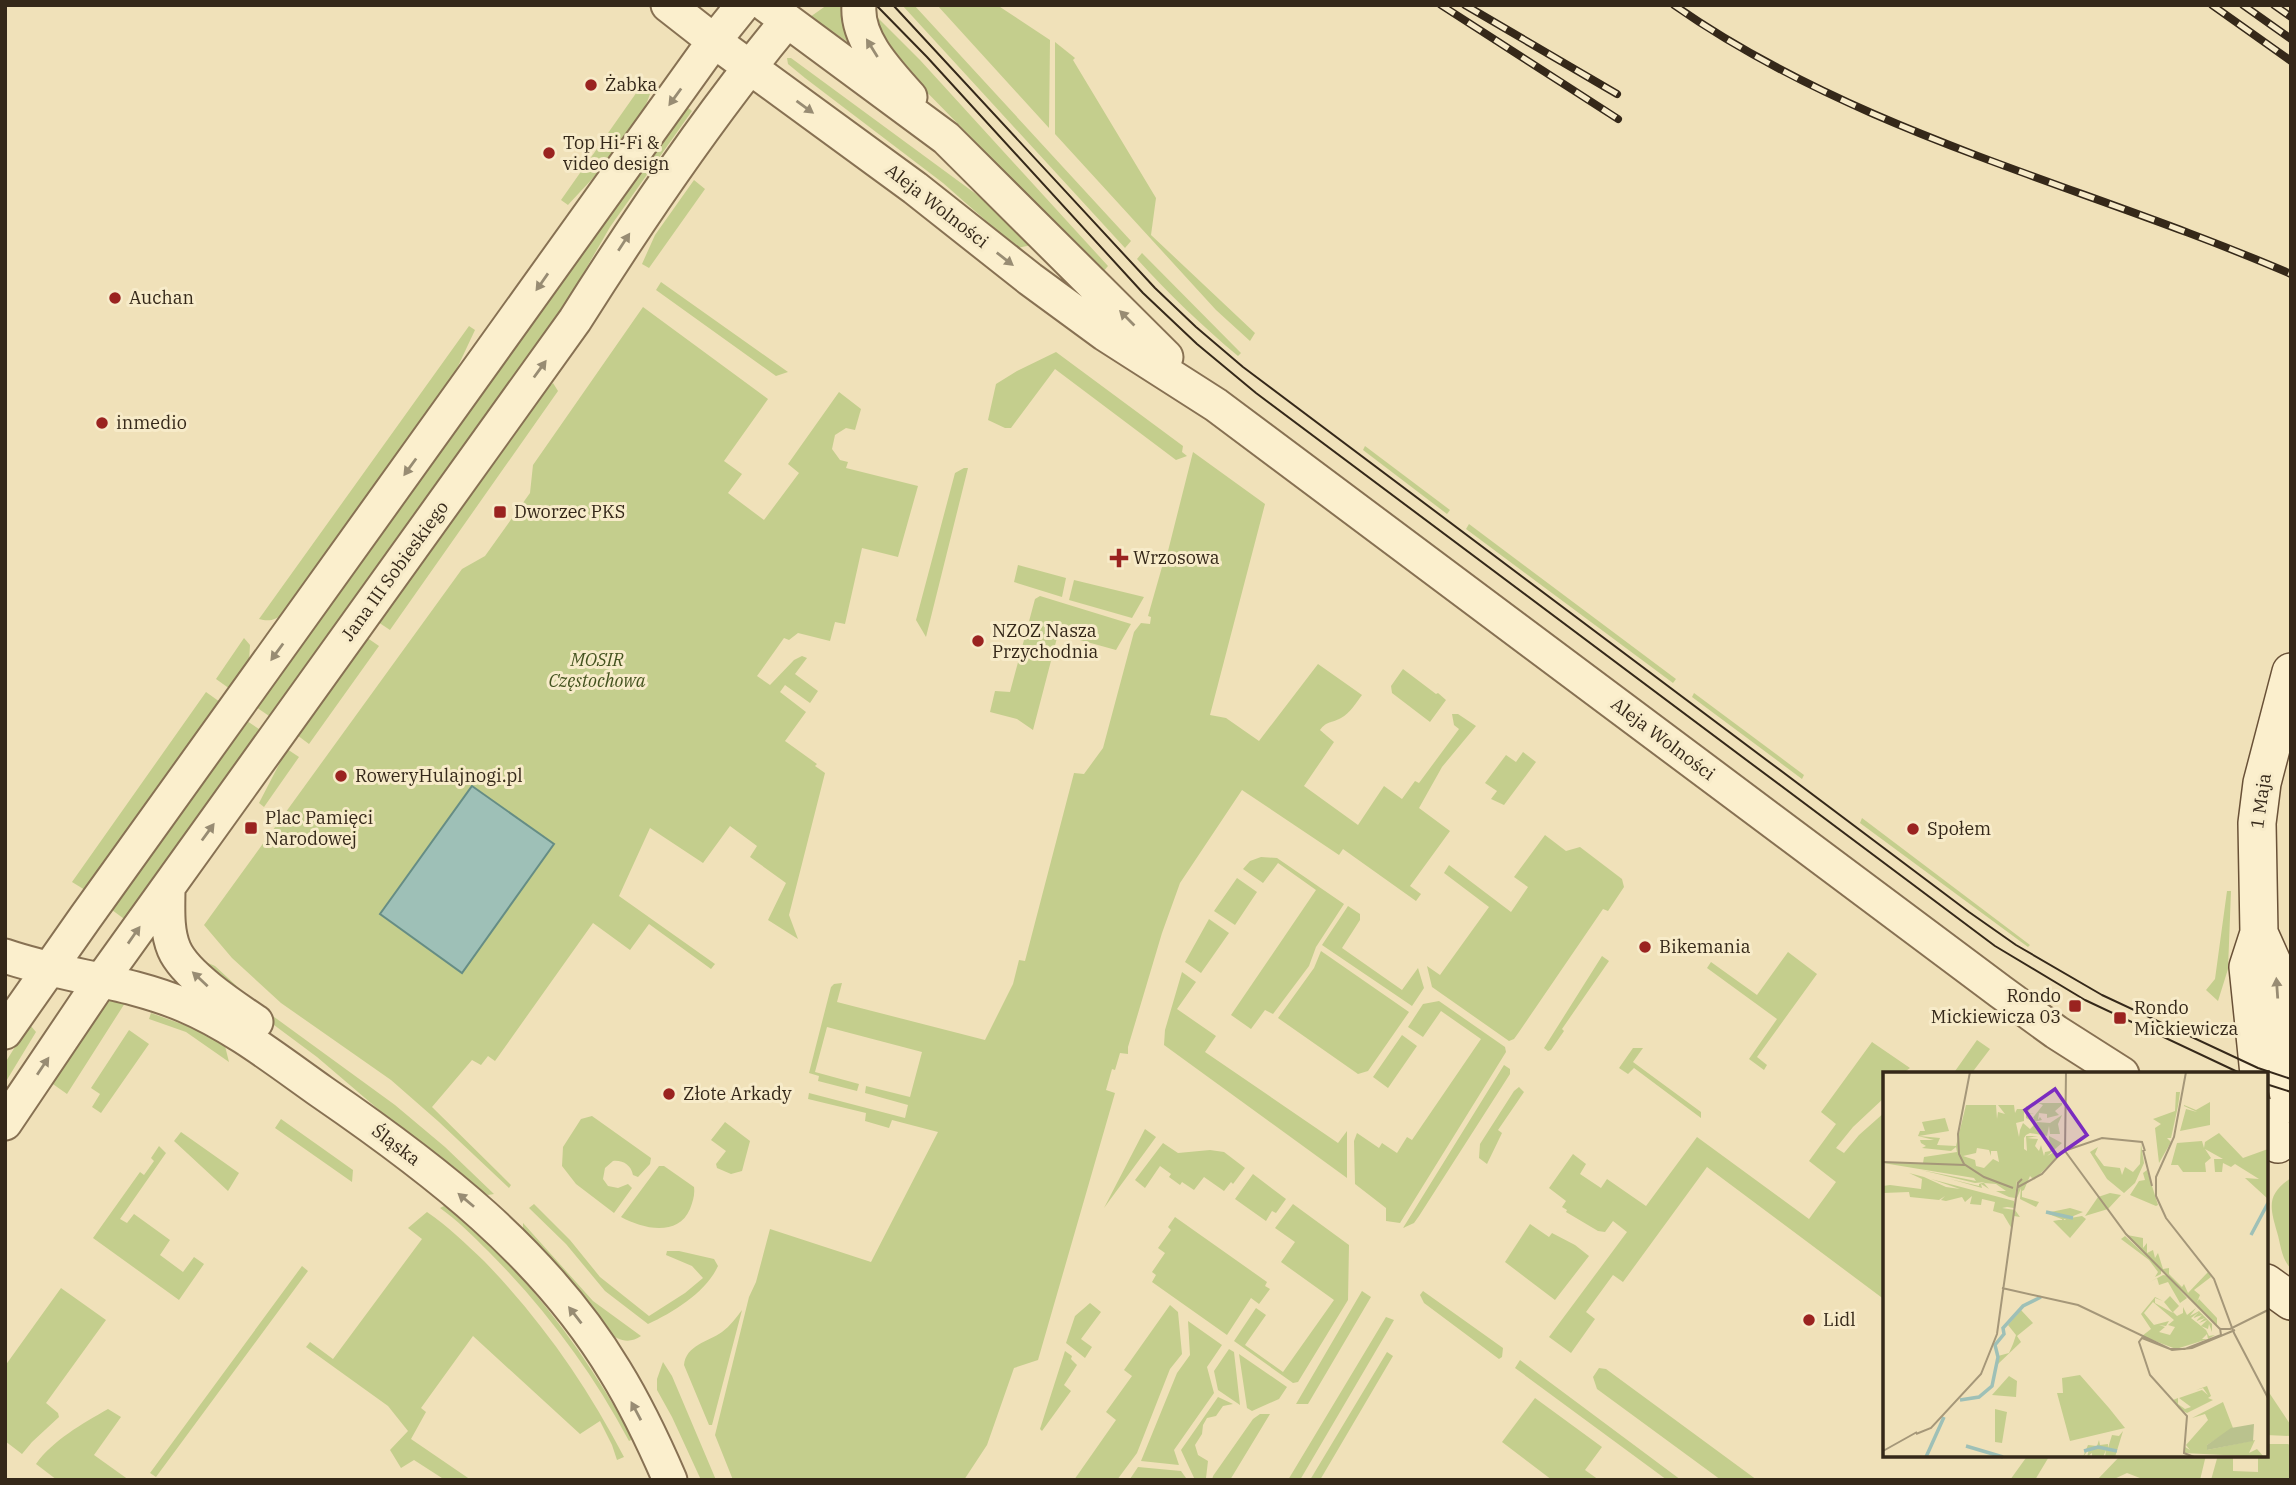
<svg xmlns="http://www.w3.org/2000/svg" width="2296" height="1485" viewBox="0 0 2296 1485" font-family="'IBM Plex Serif',serif">
	<style>
		.green { fill: #c4ce8d }
		.water { fill: #9ec0b7; stroke: #668d85; stroke-width: 2 }
		.lines { fill: none; stroke-linecap: round; stroke-linejoin: round }
		.tertiary-casing { stroke: #877153; stroke-width: 37 }
		.secondary-casing { stroke: #695137; stroke-width: 40 }
		.tertiary { stroke: #fbefcd; stroke-width: 33 }
		.secondary { stroke: #fbefcd; stroke-width: 37 }
		.tram { stroke: #352819; stroke-width: 2 }
		.rail-casing { stroke: #352819; stroke-width: 8 }
		.rail { stroke: #f7ebc9; stroke-width: 5; stroke-dasharray: 16; stroke-linecap: butt }
		.oneway { fill: #988c73 }
		.poi-dot { fill: #9a2320; stroke: #f7ebc9; stroke-width: 2.5 }
		.labels { text-anchor: middle; stroke-width: 6; stroke-linejoin: round; paint-order: stroke }
		.poi-label { font-size: 18px; fill: #352819; stroke: #f7ebc9; text-anchor: start }
		.street-label { font-size: 18px; fill: #352819; stroke: #f7ebc9 }
		.park-label { font-size: 18px; font-style: italic; fill: #44531f; stroke: #f7ebc9 }
		.inset-river { fill: none; stroke: #9ec0b7; stroke-width: 3.5 }
		.inset-road { fill: none; stroke: #a59779; stroke-width: 2 }
		.view { fill: #7b2cbf; fill-opacity: 0.15; stroke: #7b2cbf; stroke-width: 3.5 }
		.inset-edge { fill: none; stroke: #352819; stroke-width: 3.5 }
	</style>
	<rect width="100%" height="100%" fill="#f0e1b9"/>
	<path class="green" d="M827 5H846L851 44 810 17Z
		M902 5H914L1131 241 1125 248Z
		M937 5H997L1050 40 1049 128Z
		M873 13 920 60 1108 266 1103 272 914 79 885 46Z
		M1055 42 1075 58 1073 60 1156 198 1151 235 1255 333 1250 341 1216 310 1055 134Z
		M787 58H791L976 194 1014 227 1032 245 1017 248 943 183 805 78 788 64Z
		M646 79 653 84C641 132 600 170 568 205L561 200Z
		M687 107 692 111 610 227 561 312 272 718 256 707Z
		M694 180 705 189 649 268 642 264 655 235Z
		M1142 253 1241 353 1238 356C1202 326 1169 294 1137 259Z
		M661 282 788 372 776 376 656 290Z
		M643 307 768 399 724 461 742 474 728 493 764 520 799 473 788 464 839 392 861 409 855 430 846 428 835 435 832 449 840 460 848 462 846 468 918 486 898 557 862 548 845 624 835 622 830 641 798 633 789 640 784 638 757 676 770 685 794 660 802 656 807 658 795 674 818 691 810 703 785 685 780 692 806 712 785 741 817 764 815 766 825 773 789 915 798 939 768 920 786 883 750 857 757 846 730 826 703 863 650 828 619 896 715 964 711 969 649 924 630 950 593 923 495 1061 488 1056 481 1065 472 1060 432 1107 501 1175 511 1185 509 1188 439 1122 391 1080 281 1003 232 958 204 925 462 569 485 556 530 493 533 465Z
		M469 326 475 330 452 379 284 613C276 620 269 622 259 619Z
		M1056 352 1183 446 1182 452 1187 456 1176 460 1055 369 1011 428H1005L988 420 996 384 1017 371Z
		M553 383 558 391 390 630 378 622 543 392Z
		M1365 446 1450 510 1447 514 1363 450Z
		M1193 452 1265 504 1210 715 1226 718 1259 741 1318 664 1362 695C1356 703 1350 713 1341 718 1330 724 1328 720 1320 730L1334 742 1304 786 1358 825 1384 786 1402 799 1415 781 1419 783 1459 729 1454 725 1452 714H1458L1476 726 1442 767 1419 808 1450 831 1410 886 1421 894 1416 901 1343 849 1339 855 1242 790 1180 883 1162 933 1128 1047V1054L1120 1053 1115 1070 1112 1069 1106 1090 1115 1093 1038 1360 1014 1368 987 1445 964 1480H733L715 1435 749 1297 756 1282 770 1229 871 1262 938 1132 892 1120 889 1128 865 1121 866 1113 808 1099 809 1093 905 1118 908 1105 865 1093 866 1086 910 1097 922 1052 827 1027 815 1072 859 1084 857 1091 818 1081 819 1076 809 1073 831 987 834 984 842 983 837 1002 985 1040 1013 984 1019 960 1025 961 1074 773 1084 774 1103 748 1134 632 1141 623 1150 624 1151 617 1148 616 1164 560 1166 559Z
		M964 468H968L926 637 916 620 955 473Z
		M1469 524 1676 679 1673 683 1466 529Z
		M1018 565 1066 578 1062 597 1014 582Z
		M1074 580 1144 597 1132 618 1069 600Z
		M1040 596 1131 624 1116 650 1058 634 1033 730 1017 719 990 712 995 691 1010 692 1035 599Z
		M366 637 379 646 309 744 297 735Z
		M244 638 250 645 249 662 230 689 216 679Z
		M1403 669 1436 694 1438 693 1446 700 1430 722 1392 693 1391 686Z
		M206 692 220 702 85 890 72 882Z
		M1694 693 1804 775 1802 779 1692 697Z
		M247 721 262 731 127 921 112 910Z
		M287 749 299 757 264 807 259 803Z
		M1523 752 1536 762 1504 805 1491 799 1497 791 1485 783 1506 755 1516 762Z
		M1862 818 2030 945 2028 947 1860 823Z
		M1545 835 1566 851 1580 847 1622 879 1624 887 1608 911 1603 909 1519 1032 1514 1039 1509 1041 1432 987 1427 966 1440 975 1489 907 1444 873 1449 865 1511 912 1528 887 1514 877Z
		M1261 857 1277 858 1344 904 1316 947 1309 966 1273 1014 1265 1010 1251 1029 1231 1015 1316 890 1278 863 1263 883 1243 869 1250 861Z
		M1237 878 1257 892 1235 925 1214 911Z
		M2227 891H2231L2228 969 2218 1001 2206 990 2215 979Z
		M1348 906 1360 914V920L1342 948 1402 990 1418 968 1424 988 1412 1006 1322 945Z
		M1209 919 1229 933 1201 973 1185 962Z
		M1321 951 1409 1012 1368 1071 1358 1074 1278 1018 1314 968Z
		M1788 952 1817 974 1757 1057 1767 1065 1764 1070 1749 1059 1777 1019 1707 968 1711 962 1757 995Z
		M1602 956 1609 961 1562 1029 1564 1031 1551 1050 1548 1051 1544 1048Z
		M199 959 215 966 255 1003 395 1105 445 1147 494 1194 488 1195 481 1191 460 1172 399 1127 317 1057 219 984Z
		M1182 972 1196 982 1177 1009 1216 1036 1205 1052 1338 1143 1347 1131V1178L1164 1045 1165 1030Z
		M110 1000 125 1003 67 1094 50 1082 106 1001Z
		M1439 1001 1505 1047 1506 1052 1400 1223 1386 1221V1208L1355 1184 1354 1141 1357 1133 1379 1148 1382 1143 1397 1153 1407 1137 1412 1140 1481 1039 1441 1011 1423 1037 1408 1027 1423 1004Z
		M151 1013 201 1031 225 1046 229 1062 186 1032 149 1019Z
		M30 1025 36 1032 5 1083V1063L28 1026Z
		M129 1030 149 1044 101 1113 92 1107 100 1094 91 1088Z
		M1402 1035 1417 1046 1388 1088 1373 1077Z
		M1977 1040 1990 1049 1971 1074H1953Z
		M1872 1042 1910 1068 1902 1074H1885V1097L1853 1127 1836 1148 1844 1153 1859 1135 1885 1112V1300L1707 1167 1623 1282 1613 1275 1586 1312 1595 1319 1571 1353 1549 1337 1627 1232 1613 1221 1605 1232 1598 1231 1566 1212 1567 1210 1562 1207 1566 1201 1549 1188 1573 1154 1586 1164 1580 1174 1601 1188 1607 1179 1646 1206 1697 1137 1809 1219 1836 1182 1809 1161 1836 1124 1821 1112Z
		M1633 1048H1643L1633 1062 1701 1112V1118L1634 1068 1628 1074 1619 1068Z
		M1504 1065 1510 1069V1074L1419 1216 1414 1223 1403 1228Z
		M1519 1087 1524 1092 1498 1130 1502 1133 1487 1164 1479 1158 1480 1144 1514 1091Z
		M592 1116 651 1158 650 1164 638 1177 633 1175C631 1165 623 1160 613 1161L605 1168 603 1179 608 1186 618 1188 628 1184 632 1188 614 1213 576 1184 562 1166 563 1147 581 1119Z
		M281 1119 353 1170 352 1182 275 1128Z
		M725 1122 750 1141 742 1171 731 1174 717 1168 716 1164 726 1151 711 1140Z
		M1145 1129 1156 1137 1104 1208Z
		M181 1132 239 1173 228 1191 174 1141Z
		M1163 1143 1178 1153 1210 1150 1224 1152 1245 1168 1233 1184 1231 1182 1224 1191 1204 1177 1194 1190 1182 1182 1180 1185 1169 1177 1171 1174 1160 1166 1145 1188 1135 1180Z
		M159 1146 166 1153 120 1219 127 1223 134 1214 170 1240 160 1255 183 1272 194 1257 204 1264 179 1300 93 1238 140 1172 144 1175 154 1161 151 1158Z
		M659 1166H664L694 1187C695 1195 693 1201 690 1209 678 1237 643 1229 621 1217Z
		M1253 1174 1286 1199 1276 1213 1272 1211 1266 1221 1235 1199Z
		M2291 1178V1269C2281 1258 2281 1245 2277 1232 2270 1207 2266 1195 2291 1178Z
		M534 1204 570 1240 600 1277 649 1316 685 1293 703 1278 692 1266 666 1255 667 1251H679L714 1259 718 1266C706 1292 674 1312 648 1324L605 1291 566 1244 529 1208Z
		M1293 1204 1349 1245 1348 1300 1298 1382 1293 1383 1234 1341 1256 1308 1266 1315 1245 1345 1283 1372 1334 1300 1281 1262 1295 1242 1275 1228Z
		M444 1206C459 1209 474 1229 485 1239 545 1299 591 1363 632 1437L631 1440 629 1441C592 1371 544 1307 488 1251 473 1236 458 1221 440 1208Z
		M427 1212C448 1226 466 1244 484 1261 541 1320 586 1384 624 1457L617 1460 612 1445 600 1421 580 1434 473 1336 421 1408 426 1412 411 1439 471 1480H445L414 1460 401 1468 390 1450 408 1431 388 1406 306 1347 310 1342 333 1359 422 1239 408 1228Z
		M1175 1217 1267 1282 1265 1286 1270 1289 1259 1304 1251 1298 1227 1335 1152 1282 1156 1275 1152 1272 1165 1253 1158 1248 1171 1230 1168 1227Z
		M523 1223 593 1301 641 1336C630 1344 618 1341 608 1332L523 1232Z
		M1530 1224 1549 1237 1552 1233 1575 1245 1589 1256 1555 1300 1505 1262Z
		M302 1266 308 1271 156 1477 150 1473Z
		M61 1288 106 1320 46 1403 58 1413 59 1417 32 1442 22 1454 5 1441V1366Z
		M1362 1291 1371 1297 1308 1404H1296Z
		M1423 1291 1503 1348 1502 1357 1499 1359 1424 1303 1420 1295Z
		M1090 1303 1101 1312 1081 1339 1092 1347 1085 1358 1066 1343 1075 1316Z
		M1170 1305 1178 1312 1182 1354 1170 1369 1137 1453 1117 1480H1074L1116 1420 1106 1412 1132 1376 1124 1370Z
		M742 1310 712 1425H709L684 1365C686 1345 708 1342 722 1332 730 1326 736 1318 742 1310Z
		M1386 1317 1394 1320 1300 1480H1288Z
		M1188 1321 1222 1345 1207 1367 1214 1393 1174 1450 1179 1465 1141 1461 1177 1373 1190 1355Z
		M1229 1349 1234 1352 1240 1405 1218 1390 1214 1371Z
		M1065 1351 1072 1356 1071 1359 1077 1365 1064 1385 1071 1391 1042 1431 1040 1429Z
		M1387 1352 1393 1356 1320 1480H1310Z
		M1239 1354 1287 1387 1279 1399 1252 1411 1247 1408Z
		M1520 1360 1681 1480H1667L1515 1368Z
		M663 1362 672 1376 716 1480H701L672 1417 657 1390V1379Z
		M1599 1368 1606 1369 1757 1480H1721L1597 1389 1593 1377Z
		M2266 1388 2290 1424 2291 1436 2266 1435Z
		M1218 1397 1233 1404 1223 1406 1216 1416 1207 1418 1203 1425 1202 1434 1195 1445 1198 1455 1208 1461 1206 1478 1195 1480 1181 1450Z
		M1535 1398 1602 1447 1585 1470 1599 1480H1552L1502 1442Z
		M108 1409 121 1417 94 1455 129 1480H57L36 1464C53 1440 82 1424 108 1409Z
		M1260 1414H1270L1230 1480H1212L1213 1476 1253 1419Z
		M2266 1444H2288L2291 1446V1480H2211L2218 1455H2233V1471L2258 1472V1455H2266Z
		M2028 1455H2050L2035 1480H2010Z
		M2121 1455H2206L2200 1480H2145L2127 1473 2112 1480H2097Z
		M1138 1467 1181 1471 1186 1478 1185 1480H1132L1130 1479Z"/>
	<path class="water" d="M472 786 554 844 462 973 380 914Z"/>
	<g class="lines">
		<g class="tertiary-casing">
			<path id="tertiary" d="M668 5 714 41 915 188 1030 279 1105 334 1216 405 2001 992 2056 1032 2122 1074
				M766 5 946 138 1166 357
				M859 5C856 40 888 72 910 97
				M168 888C168 907 166 930 174 949 185 975 232 1006 256 1022
				M5 956C63 976 127 981 184 1005 234 1026 278 1061 322 1092 434 1169 544 1253 615 1371 636 1405 654 1443 670 1480
				M5 1032 85 918 714 41 743 5
				M5 1123 100 982 575 320C640 217 709 115 787 21"/>
		</g>
		<g class="secondary-casing">
			<path id="secondary" d="M2259 933 2276 971 2283 1071 2291 1104
				M2259 1074 2248 967 2259 933 2257 823 2262 783 2291 672
				M2266 1117 2278 1144
				M2266 1283 2291 1301"/>
		</g>
		<use href="#tertiary" class="tertiary"/>
		<use href="#secondary" class="secondary"/>
		<path class="tram" d="M876 5 927 57 1143 293 1197 344 1256 393 1995 946 2085 1000 2242 1074
			M893 5 1155 288 1196 327 1243 367 1969 912 2016 945 2102 995 2258 1068 2291 1079
			M2266 1084 2291 1092"/>
		<g class="rail-casing">
			<path id="rail" d="M1441 5 1618 119
				M1465 5 1617 94
				M1674 5C1860 135 2085 185 2291 274
				M2212 5 2291 61
				M2243 5 2291 39
				M2274 5 2291 17"/>
		</g>
		<use href="#rail" class="rail"/>
	</g>
	<defs><path id="oneway-solid" d="M-6-.8H1V-3.2L6.5 0L1 3.2V.8H-6Z" transform="scale(1.75)"/></defs>
	<g class="oneway">
		<use href="#oneway-solid" transform="translate(872 48) rotate(-122)"/>
		<use href="#oneway-solid" transform="translate(675 97) rotate(126)"/>
		<use href="#oneway-solid" transform="translate(805 107) rotate(36)"/>
		<use href="#oneway-solid" transform="translate(624 242) rotate(-57)"/>
		<use href="#oneway-solid" transform="translate(1005 259) rotate(38)"/>
		<use href="#oneway-solid" transform="translate(542 282) rotate(125)"/>
		<use href="#oneway-solid" transform="translate(1127 318) rotate(-135)"/>
		<use href="#oneway-solid" transform="translate(540 369) rotate(-54)"/>
		<use href="#oneway-solid" transform="translate(410 467) rotate(126)"/>
		<use href="#oneway-solid" transform="translate(277 652) rotate(126)"/>
		<use href="#oneway-solid" transform="translate(208 832) rotate(-54)"/>
		<use href="#oneway-solid" transform="translate(134 935) rotate(-55)"/>
		<use href="#oneway-solid" transform="translate(200 979) rotate(-137)"/>
		<use href="#oneway-solid" transform="translate(2277 988) rotate(-94)"/>
		<use href="#oneway-solid" transform="translate(43 1066) rotate(-56)"/>
		<use href="#oneway-solid" transform="translate(466 1200) rotate(-140)"/>
		<use href="#oneway-solid" transform="translate(575 1315) rotate(-128)"/>
		<use href="#oneway-solid" transform="translate(636 1411) rotate(-118)"/>
	</g>
	<g class="poi-dot">
		<circle cx="591" cy="85" r="7"/>
		<circle cx="549" cy="153" r="7"/>
		<circle cx="115" cy="298" r="7"/>
		<circle cx="102" cy="423" r="7"/>
		<rect x="493" y="505" width="14" height="14" rx="3.5"/>
		<path d="M1115.5 547.5h7v7h7v7h-7v7h-7v-7h-7v-7h7z"/>
		<circle cx="978" cy="641" r="7"/>
		<circle cx="341" cy="776" r="7"/>
		<rect x="244" y="821" width="14" height="14" rx="3.5"/>
		<circle cx="1913" cy="829" r="7"/>
		<circle cx="1645" cy="947" r="7"/>
		<rect x="2068" y="999" width="14" height="14" rx="3.5"/>
		<rect x="2113" y="1011" width="14" height="14" rx="3.5"/>
		<circle cx="669" cy="1094" r="7"/>
		<circle cx="1809" cy="1320" r="7"/>
	</g>
	<g class="labels">
		<g class="poi-label">
			<text x="605" y="91">Żabka</text>
			<text x="563" y="149">Top Hi-Fi &amp;<tspan x="563" dy="21">video design</tspan></text>
			<text x="129" y="304">Auchan</text>
			<text x="116" y="429">inmedio</text>
			<text x="514" y="518">Dworzec PKS</text>
			<text x="1133" y="564">Wrzosowa</text>
			<text x="992" y="637">NZOZ Nasza<tspan x="992" dy="21">Przychodnia</tspan></text>
			<text x="355" y="782">RoweryHulajnogi.pl</text>
			<text x="265" y="824">Plac Pamięci<tspan x="265" dy="21">Narodowej</tspan></text>
			<text x="1927" y="835">Społem</text>
			<text x="1659" y="953">Bikemania</text>
			<text x="2061" y="1002" text-anchor="end">Rondo<tspan x="2061" dy="21">Mickiewicza 03</tspan></text>
			<text x="2134" y="1014">Rondo<tspan x="2134" dy="21">Mickiewicza</tspan></text>
			<text x="683" y="1100">Złote Arkady</text>
			<text x="1823" y="1326">Lidl</text>
		</g>
		<g class="street-label">
			<text transform="translate(937 206) rotate(38)" y="6">Aleja Wolności</text>
			<text transform="translate(395 571) rotate(-54)" y="6">Jana III Sobieskiego</text>
			<text transform="translate(1663 739) rotate(37)" y="6">Aleja Wolności</text>
			<text transform="translate(2261 801) rotate(-82)" y="6">1 Maja</text>
			<text transform="translate(396 1145) rotate(37)" y="6">Śląska</text>
		</g>
		<g class="park-label">
			<text x="597" y="666">MOSIR<tspan x="597" dy="21">Częstochowa</tspan></text>
		</g>
	</g>
	<g transform="translate(1883 1072)">
		<rect width="385" height="385" fill="#f0e1b9"/>
		<path d="M293 20H297L295 34 288 66H284L288 70 276 91 272 56 278 52 270 47 292 39ZM327 30V53L297 59 303 37 314 40 301 34V33L313 38ZM155 31H179V33L172 39 176 43 164 46V42L156 41 155 48 157 45 159 48 151 50V45L149 49 143 46V34L147 37 144 41H151L143 42 148 48 160 33ZM83 33H113L114 47 115 40 122 42 115 33H131L132 41 134 37H141V49L133 51 136 65 137 58 140 51 147 57 154 50 167 51 179 43 175 52 177 62H167L166 54 164 64 147 61 143 63 141 66V77L144 79 143 64H155L144 66 155 67 152 74 156 79 158 73 161 84 162 80 167 79 166 64 179 71 164 84 171 80 177 82 151 108 147 104 141 118 145 116 139 119V125L156 130 153 135 137 127 138 116 134 126V108L132 126 126 125 113 119H123L113 112 101 111 106 117 98 112 99 116 67 107 96 114V112L102 110 92 111 38 98 93 109 91 106 0 91H40L41 85 74 80 73 75 68 79 39 76 43 74 38 71 37 68H51L35 64 37 59H42L39 50 62 46 66 59 36 64 57 66 54 73 73 74ZM94 76 106 78 108 84V79H114L116 90 110 87 101 96 93 94 92 88 80 84 93 81ZM336 61 360 86 385 77V127L362 106 376 107 352 92 348 95 340 91 339 100H332L331 87H340L322 77 328 86 322 91 323 100H300L295 93H288L294 71 319 69 321 76 322 70ZM258 72 261 91 252 111 241 121 224 107 207 80 215 75 212 82 221 94 237 96 239 103 242 95 250 100 257 92ZM264 98 275 133 273 134 247 123 256 109 262 108 260 101ZM26 101 41 105 63 115 77 117 48 107 131 129V136L124 135 119 136 132 138 137 145 131 144 129 157 120 142 110 139 112 130 99 127 98 133 87 132 89 124 82 130 79 125 63 129 58 128 62 124 56 128 27 125 26 120 0 121V114L7 113 38 117 39 107ZM227 121 238 123 225 137 202 144 215 125ZM187 136 200 140 181 148 163 141ZM199 144 203 147 187 166 170 149ZM244 163 260 166V176L264 171V181L270 178 272 186 275 181 280 197 286 196V202L299 215 301 212 305 221 325 200 328 205 311 218 317 223 314 230 316 227 334 246V253L293 214 304 226 297 231 285 210 276 213 274 206 267 210 280 203 286 204 278 197V202L272 205 275 200 266 188 238 167 242 164 273 193ZM287 224 296 234 290 240 294 244 300 241V235L304 243 313 236 307 244 316 239 329 252V260L326 252 325 257 318 254 324 248 316 251 322 246 313 249 319 243 310 246 316 240 308 246 323 258 326 264 332 263 325 267 324 262 319 267H325L293 277 259 264 268 257 258 242 272 225 280 229 272 226V231L290 241 281 230ZM270 230 291 248 285 253 292 255 287 263 276 260 282 255 276 253 283 254 286 249 267 254 271 253 261 241ZM138 238 150 251 134 264 138 270 115 292V284L126 281 130 272 133 263 125 253ZM197 303 226 336 242 356 187 369 174 321H180L179 306ZM126 304 134 309 133 325 109 323ZM324 314 328 324 325 326 330 328 304 341 296 337 290 328 295 326V332L302 337 308 335 296 326 319 318 325 323 320 316 313 318ZM340 330 350 356 324 373V378L372 368 366 381 374 377 381 385 300 381 302 375 307 378 303 373 325 348 322 342 309 346ZM112 337 124 340 119 371 112 370ZM240 359 232 385H222L223 378 220 385H209V381L204 385 206 377 200 385 205 373 214 374 216 368 217 373 225 372V376L229 363 236 364Z" fill="#c4ce8d" fill-rule="evenodd"/>
		<path d="M371 352 370 369 324 378V373L348 356Z" fill="#bac28e"/>
		<path class="inset-river" d="M163 140 190 146M368 163 385 131M77 328 96 325 109 314 115 285 112 273 121 262 120 256 140 234 158 225M83 374 120 385M201 379 215 375 234 379M43 385 61 345"/>
		<path class="inset-road" d="M87 0 75 62 76 82 81 92 101 105 130 116M183 0 182 79 243 162 337 257H347L385 238M303 0 291 65 273 105V124L283 146 331 207 351 261 385 326M260 78 269 114M181 79 219 66 259 70 262 79M0 90 82 93M135 115 159 102 178 81M119 216 195 233 289 278 309 276 352 258M33 362 48 356 98 302 114 262 135 111 139 107M0 379 34 360M311 385 301 381 304 344 267 303 256 270 259 266 287 277H302L338 263 337 256"/>
		<path class="view" d="M172 17 204 63 174 84 142 38Z"/>
		<rect width="385" height="385" class="inset-edge"/>
	</g>
	<rect width="2296" height="1485" fill="none" stroke="#352819" stroke-width="14"/>
</svg>
